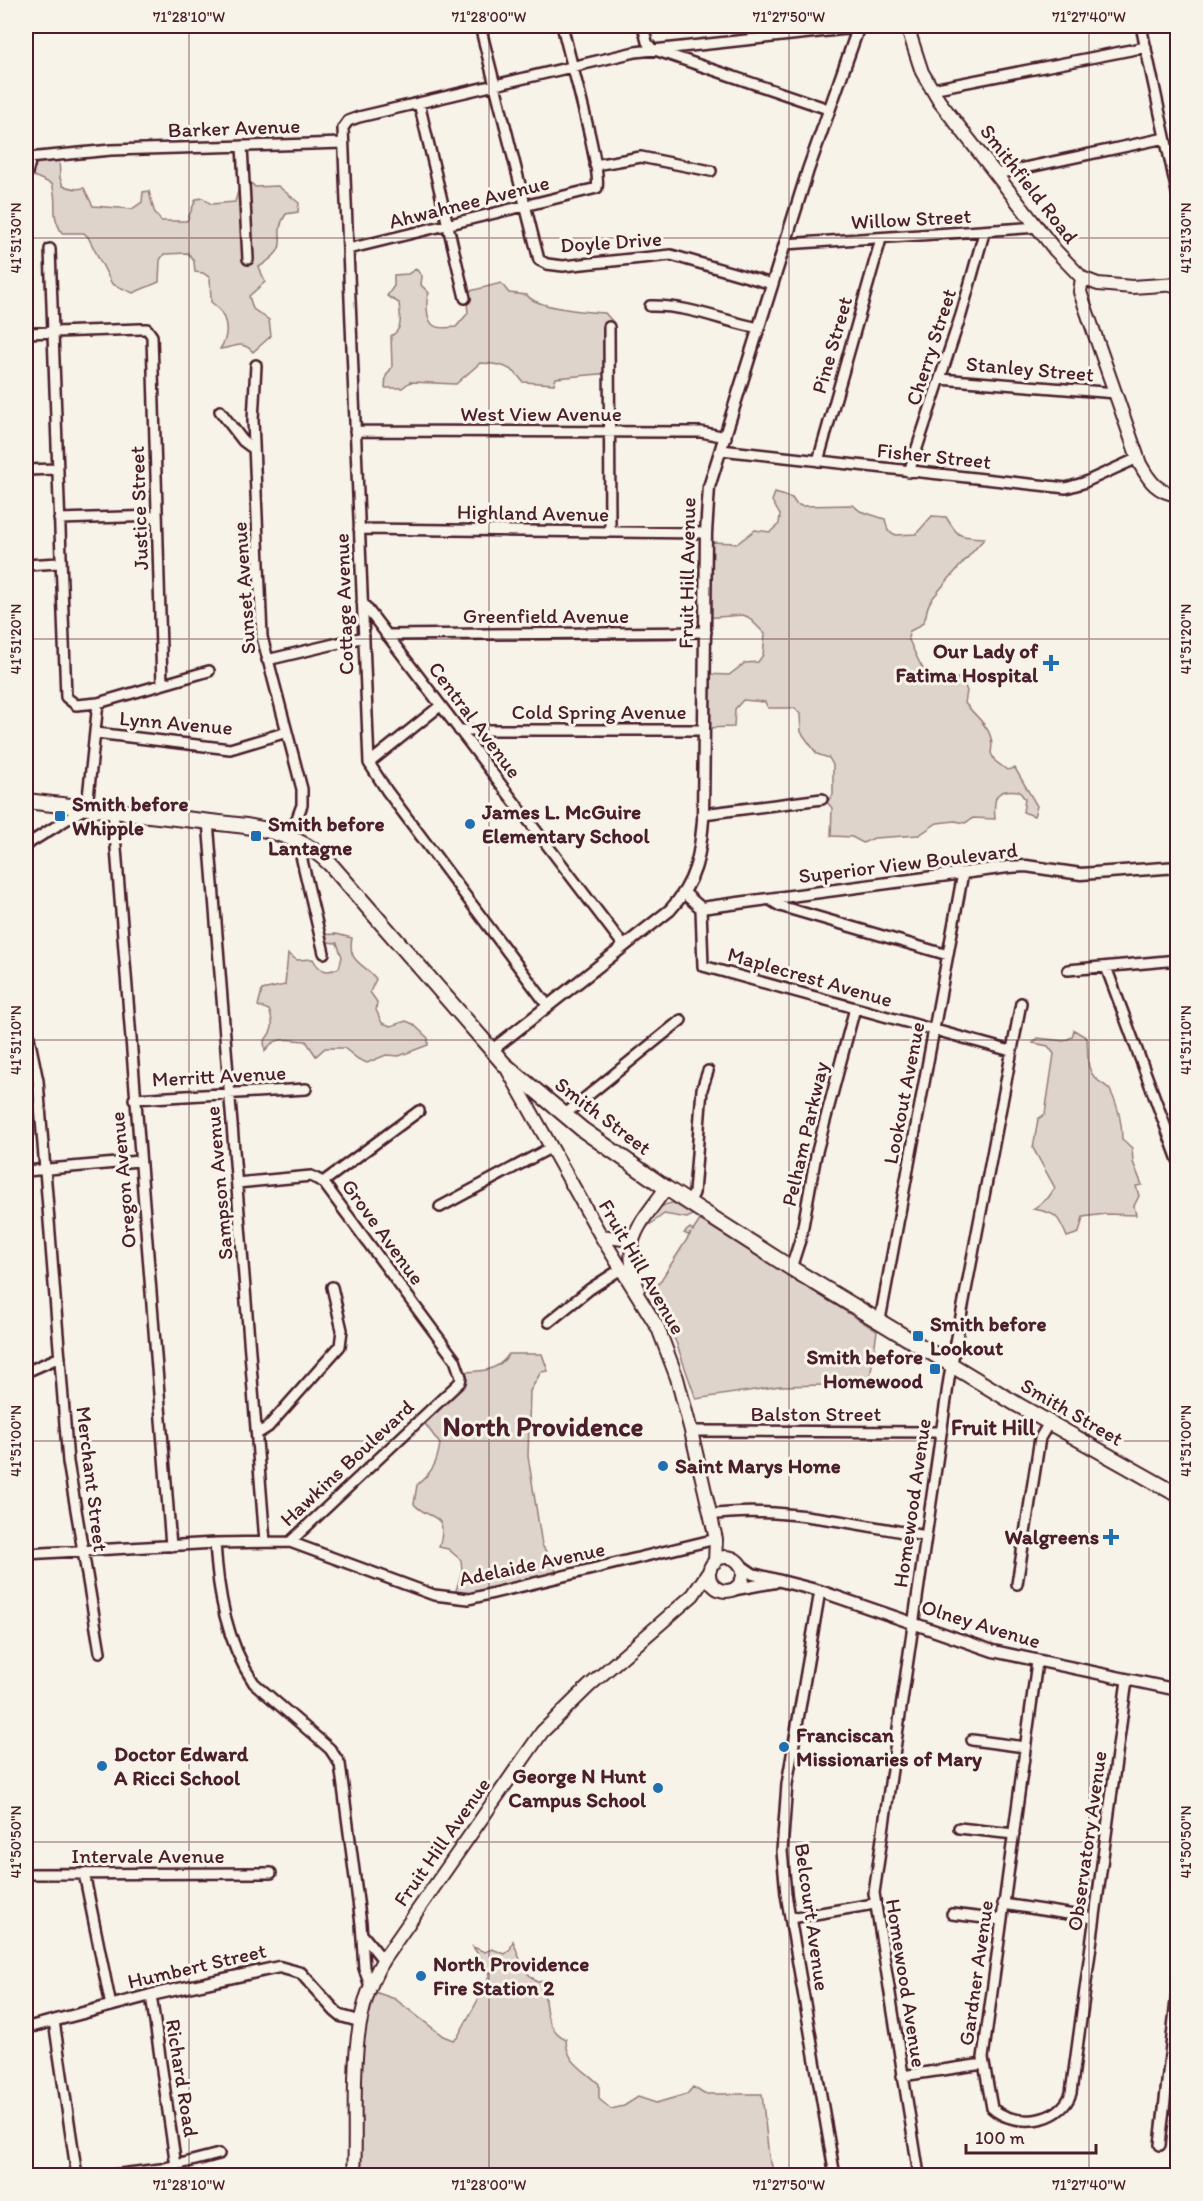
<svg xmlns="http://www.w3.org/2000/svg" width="1203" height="2201" viewBox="0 0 1203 2201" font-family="Itim,sans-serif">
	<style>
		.green { fill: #ded4cc; stroke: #947a7c; stroke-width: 1.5 }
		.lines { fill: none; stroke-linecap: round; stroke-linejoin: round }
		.minor-casing { stroke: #4a1f2b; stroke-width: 14 }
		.tertiary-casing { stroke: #4a1f2b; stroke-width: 15 }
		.secondary-casing { stroke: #4a1f2b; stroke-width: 16 }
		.primary-casing { stroke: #4a1f2b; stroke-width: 18 }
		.minor { stroke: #f7f3e8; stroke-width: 9 }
		.tertiary { stroke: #f7f3e8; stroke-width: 10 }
		.secondary { stroke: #f7f3e8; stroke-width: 12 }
		.primary { stroke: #f7f3e8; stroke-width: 14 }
		.ticks { fill: none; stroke: #4a1f2b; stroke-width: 1.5; stroke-opacity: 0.45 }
		.poi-dot { fill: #1f6fb2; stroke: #f7f3e8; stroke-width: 2 }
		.labels { text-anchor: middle; stroke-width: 6; stroke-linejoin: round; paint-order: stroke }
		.street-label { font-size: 21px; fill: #4a1f2b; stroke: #f7f3e8 }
		.poi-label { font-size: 21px; font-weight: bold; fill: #4a1f2b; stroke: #f7f3e8; text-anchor: start }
		.neighbourhood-label { font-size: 22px; font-weight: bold; fill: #4a1f2b; stroke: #f7f3e8 }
		.district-label { font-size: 27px; font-weight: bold; fill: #4a1f2b; stroke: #f7f3e8 }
		.neatline { fill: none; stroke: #4a1f2b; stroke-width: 2 }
		.ticks-label { font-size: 15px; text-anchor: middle; fill: #4a1f2b }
	</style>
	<rect width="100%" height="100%" fill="#f7f3e8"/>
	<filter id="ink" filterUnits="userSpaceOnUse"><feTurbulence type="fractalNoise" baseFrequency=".0167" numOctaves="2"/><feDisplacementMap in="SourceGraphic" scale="12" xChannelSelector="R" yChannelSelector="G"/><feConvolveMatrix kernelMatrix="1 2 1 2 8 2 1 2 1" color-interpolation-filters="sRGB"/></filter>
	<g filter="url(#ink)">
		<path class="green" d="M59 156 60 178 63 186 76 189 84 188 93 206 132 209 142 202 143 192 149 191 154 211 161 221H187L196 199 203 198 211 204 235 202 243 174 255 187 278 186 299 203 298 212 286 214C269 239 297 243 259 267L265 282 249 296 253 309 269 320 271 336 253 352C242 339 234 348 220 349 231 333 227 313 211 302L210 278 203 273 195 272 194 261 188 253 164 254 160 260 159 282 133 293 112 284 88 237 84 233H62C49 211 59 205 52 184L27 173 28 162Z
			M416 269 422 276 421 285 429 293C426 299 427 302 427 308 428 329 437 329 456 327L468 313 466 292 501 283 509 293 527 295C535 308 588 312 605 313L613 322 610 373 556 378 554 384 523 382C512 365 498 364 480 363L456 384 410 382 402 388H385L386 376 392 367 391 336C404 329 400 315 399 303L387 296 394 286V275L408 274Z
			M775 493 792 498 796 504 802 506 853 505 860 511 885 519 888 531 896 535 916 534 932 516 946 517C960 540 959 536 985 538 967 558 949 578 932 599 921 613 934 620 910 631L908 638C915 651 924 683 942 682 948 682 955 679 961 677L967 691 965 703C977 719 996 729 991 753L995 761 1007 770 1015 768 1037 806 1034 816 1023 812 1025 799 1019 791C995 788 993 797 995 819L973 818 965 823 955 821 937 823 919 835 874 838 863 843 852 837 831 836 832 808 827 802 833 795V765L829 758 817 754 801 732 800 714 795 708H768L765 702 743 700 735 709 734 727 704 728 705 674 729 675 745 663 758 662 763 655 765 634 748 617 743 615 705 618 707 542 738 543 755 530 770 532 779 524 780 515 772 501Z
			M336 934 352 938C347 963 363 962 376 979L370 992 377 1002 376 1010 382 1023 391 1026 406 1021 413 1024 428 1038V1045L399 1056 386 1055 367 1063 358 1059 344 1048H325L316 1056 306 1041C288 1040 275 1035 265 1051L264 1041C274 1030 274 1024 269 1010L258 1006 262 990 285 985 288 954 297 960 313 959C319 971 327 974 339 968L342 957 337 943 325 942 320 935Z
			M1074 1030 1087 1038C1088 1047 1087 1058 1089 1067 1093 1082 1105 1083 1110 1090 1118 1105 1122 1122 1122 1139L1132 1148 1133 1162 1142 1185 1136 1186 1139 1196 1134 1206 1136 1215 1105 1214 1083 1217 1079 1233 1067 1237C1058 1215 1056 1213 1033 1209L1048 1198 1055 1188 1033 1148 1038 1119 1045 1114 1054 1054 1048 1046 1033 1043 1038 1038 1064 1041 1072 1037Z
			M674 1203 693 1215 687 1218 664 1214 644 1229C652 1217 658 1203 674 1203Z
			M700 1220 877 1331 869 1384 780 1386 696 1399 676 1342 652 1294 691 1233 688 1235 684 1233 690 1228 693 1231Z
			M509 1354H542L548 1371 541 1372 530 1391 528 1456 542 1545 555 1567 558 1582 476 1603 453 1600 462 1571 461 1560 448 1549 439 1547C450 1510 429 1522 414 1504L417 1485C432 1472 437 1464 440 1444L423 1421 457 1387 459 1372C480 1371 496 1373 509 1354Z
			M513 1941 524 1970 537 1982 544 1981C545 2003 544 2029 566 2039 566 2063 584 2069 599 2084V2099L611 2109 624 2106 638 2097 656 2103 687 2094 693 2087 704 2094H762L769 2157 775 2175 354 2176 355 2066 372 1991 395 1999 443 2036 453 2040 457 2038 485 1987 490 1972 473 1947 485 1952 492 1949 505 1954 510 1950Z"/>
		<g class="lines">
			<g class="minor-casing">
				<path id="minor" d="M480 26 539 260 547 264 563 266 671 255 772 284
					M643 26 647 42 652 49 828 109
					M1141 26 1178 197
					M932 89 1146 47
					M419 103 465 298
					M242 146 248 259
					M28 158 111 150 343 143
					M595 165 641 157 711 171
					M996 174 1165 138
					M785 244 1039 227
					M50 249 66 697 76 705 98 703 209 671
					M348 249 597 188C602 169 569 56 563 29
					M650 306C689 305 722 321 759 328
					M609 327 610 532
					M26 333 141 329H147L152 336 162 684
					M256 365 253 420 262 637 302 789V805L290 837
					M940 379 1116 393
					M220 411 243 441 254 449
					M355 431 701 432 726 437
					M721 450 1066 488 1083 483 1138 458
					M818 461 881 239
					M26 470 57 469
					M909 472 961 315 984 233
					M59 519 157 516
					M359 529 706 533
					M26 565 59 563
					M362 602 624 946
					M386 635 706 632
					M267 660 364 637
					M459 730H703
					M96 733 230 749 287 732
					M369 763 440 706
					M113 810 171 1546
					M703 814 822 799
					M208 821 265 1542
					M301 843V856L324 953
					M26 845 87 807 98 703
					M770 900 780 906 948 955
					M701 908 703 966 1011 1051
					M1106 967 1178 1160
					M1068 970 1178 960
					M548 1006 387 791 369 763 343 128 348 121 359 117 635 52 846 29 857 30
					M26 1023 38 1081 68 1462 100 1652
					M134 1099 306 1089
					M564 1115 681 1020
					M26 1171 139 1161
					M323 1182 419 1111
					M689 1203 694 1193 702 1089 708 1071
					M440 1207 550 1148
					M791 1268 801 1237 816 1155 855 1008
					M880 1320 963 873
					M549 1322 590 1289 621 1269
					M26 1372 60 1357
					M691 1431 941 1432
					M257 1434 268 1427 340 1346 342 1330 332 1287
					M710 1515C781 1505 856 1525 926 1536
					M290 1542 434 1595 469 1599 716 1539
					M215 1543C218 1592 226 1642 254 1683L330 1749 340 1764 361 1924 364 1968 370 1986
					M26 1554 215 1543 290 1542 460 1382 461 1377 455 1360 323 1182 311 1176 237 1183
					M1017 1584 1040 1438 1049 1423
					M820 1591 787 1784 782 1851 786 1894 835 2176
					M1037 1662 983 2058 992 2108C1014 2128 1061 2124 1071 2093L1127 1680
					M972 1740 1025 1747
					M959 1828 1014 1834
					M84 1873 111 2006
					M26 1874 271 1873
					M1003 1904 1094 1918
					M952 1914 1001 1920
					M791 1918 874 1904
					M362 1934 383 1960
					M151 1995 176 2166
					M54 2021 77 2176
					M902 2076 983 2064
					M1160 2145 1178 1983
					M919 2175 874 1893 949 1379 1021 1003
					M104 2176 161 2169 219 2154"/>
			</g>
			<g class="tertiary-casing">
				<path id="tertiary" d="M26 153 29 164 26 174
					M684 893 701 908 1008 867 1026 866 1081 874 1178 867
					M492 1050 670 910C696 882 700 856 703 820L706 533 709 487 808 170 859 26
					M740 1565 753 1574 820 1591 993 1651 1178 1690
					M731 1590 775 1582
					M26 2028 151 1995 279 1967 301 1973 335 2011 341 2016 359 2021"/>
			</g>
			<g class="secondary-casing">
				<path id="secondary" d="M907 26 922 72 939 101 1055 250 1082 278 1098 284 1132 287 1178 284
					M1082 278 1080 292 1140 464C1150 482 1157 492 1178 495
					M505 1065 601 1236 658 1328 677 1378 691 1431 716 1539 715 1562
					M601 1236 623 1239 634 1234
					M638 1289C621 1238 638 1228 666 1188
					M709 1574a17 17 0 1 1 34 0a17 17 0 1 1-34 0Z
					M354 2176C358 2102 344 2027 383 1960L542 1732 589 1686 693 1595 710 1570"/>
			</g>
			<g class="primary-casing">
				<path id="primary" d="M26 801 246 826C277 831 308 841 331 865L504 1064 583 1130 666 1188 791 1268 1018 1405 1178 1495"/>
			</g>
			<use href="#minor" class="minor"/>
			<use href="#tertiary" class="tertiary"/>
			<use href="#secondary" class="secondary"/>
			<use href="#primary" class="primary"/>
		</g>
	</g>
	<path class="ticks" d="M189 26V2176M489 26V2176M789 26V2176M1089 26V2176M26 238H1178M26 639H1178M26 1040H1178M26 1441H1178M26 1842H1178"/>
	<g class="poi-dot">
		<path d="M1048 654h6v6h6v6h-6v6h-6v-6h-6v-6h6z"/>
		<rect x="54" y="810" width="12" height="12" rx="3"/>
		<circle cx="470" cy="824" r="6"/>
		<rect x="250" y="830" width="12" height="12" rx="3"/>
		<rect x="912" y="1330" width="12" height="12" rx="3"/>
		<rect x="929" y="1363" width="12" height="12" rx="3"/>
		<circle cx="663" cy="1466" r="6"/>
		<path d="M1108 1528h6v6h6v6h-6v6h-6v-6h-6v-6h6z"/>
		<circle cx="784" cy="1747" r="6"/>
		<circle cx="102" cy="1766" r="6"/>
		<circle cx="658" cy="1788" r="6"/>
		<circle cx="421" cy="1976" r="6"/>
	</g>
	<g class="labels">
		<g class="street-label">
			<text transform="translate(234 128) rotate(-2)" y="7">Barker Avenue</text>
			<text transform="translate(1029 184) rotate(52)" y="7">Smithfield Road</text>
			<text transform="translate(469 202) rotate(-14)" y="7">Ahwahnee Avenue</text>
			<text transform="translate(911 219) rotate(-3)" y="7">Willow Street</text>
			<text transform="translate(611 242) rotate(-4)" y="7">Doyle Drive</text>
			<text transform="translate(832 345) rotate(-74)" y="7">Pine Street</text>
			<text transform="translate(931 347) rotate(-72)" y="7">Cherry Street</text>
			<text transform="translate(1030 369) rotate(5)" y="7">Stanley Street</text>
			<text x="541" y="421">West View Avenue</text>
			<text transform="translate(934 456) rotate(6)" y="7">Fisher Street</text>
			<text transform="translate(139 508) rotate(-92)" y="7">Justice Street</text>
			<text transform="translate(533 513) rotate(1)" y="7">Highland Avenue</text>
			<text transform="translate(687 573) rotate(-89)" y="7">Fruit Hill Avenue</text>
			<text transform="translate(244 588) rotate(-94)" y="7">Sunset Avenue</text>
			<text transform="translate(344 604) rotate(-92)" y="7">Cottage Avenue</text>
			<text x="546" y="623">Greenfield Avenue</text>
			<text x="599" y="719">Cold Spring Avenue</text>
			<text transform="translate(475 720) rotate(53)" y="7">Central Avenue</text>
			<text transform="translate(176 723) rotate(5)" y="7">Lynn Avenue</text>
			<text transform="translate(908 863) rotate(-7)" y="7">Superior View Boulevard</text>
			<text transform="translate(810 977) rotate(16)" y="7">Maplecrest Avenue</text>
			<text transform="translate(219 1076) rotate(-3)" y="7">Merritt Avenue</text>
			<text transform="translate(904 1093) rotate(-79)" y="7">Lookout Avenue</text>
			<text transform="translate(603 1116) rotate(37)" y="7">Smith Street</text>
			<text transform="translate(805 1134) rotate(-77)" y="7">Pelham Parkway</text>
			<text transform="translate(123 1180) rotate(-95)" y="7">Oregon Avenue</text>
			<text transform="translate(219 1183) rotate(-95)" y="7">Sampson Avenue</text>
			<text transform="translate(383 1232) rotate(54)" y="7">Grove Avenue</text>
			<text transform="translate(642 1267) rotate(60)" y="7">Fruit Hill Avenue</text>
			<text transform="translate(1072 1412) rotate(30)" y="7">Smith Street</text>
			<text x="816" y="1421">Balston Street</text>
			<text transform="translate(347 1463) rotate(-43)" y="7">Hawkins Boulevard</text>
			<text transform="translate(92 1479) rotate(83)" y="7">Merchant Street</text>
			<text transform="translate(912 1503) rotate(-82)" y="7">Homewood Avenue</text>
			<text transform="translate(532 1564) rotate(-12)" y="7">Adelaide Avenue</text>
			<text transform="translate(981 1624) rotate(17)" y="7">Olney Avenue</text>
			<text transform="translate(1087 1841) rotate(-82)" y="7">Observatory Avenue</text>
			<text transform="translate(442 1842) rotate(-55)" y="7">Fruit Hill Avenue</text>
			<text x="148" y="1863">Intervale Avenue</text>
			<text transform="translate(812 1917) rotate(82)" y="7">Belcourt Avenue</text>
			<text transform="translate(197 1966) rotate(-13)" y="7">Humbert Street</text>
			<text transform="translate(976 1973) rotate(-82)" y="7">Gardner Avenue</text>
			<text transform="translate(906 1983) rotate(81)" y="7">Homewood Avenue</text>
			<text transform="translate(182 2078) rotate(81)" y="7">Richard Road</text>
		</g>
		<g class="poi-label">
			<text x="1038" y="658" text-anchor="end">Our Lady of<tspan x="1038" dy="24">Fatima Hospital</tspan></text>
			<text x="72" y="811">Smith before<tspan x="72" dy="24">Whipple</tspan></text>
			<text x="482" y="819">James L. McGuire<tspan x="482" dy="24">Elementary School</tspan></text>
			<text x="268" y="831">Smith before<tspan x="268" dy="24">Lantagne</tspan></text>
			<text x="930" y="1331">Smith before<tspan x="930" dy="24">Lookout</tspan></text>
			<text x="923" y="1364" text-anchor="end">Smith before<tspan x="923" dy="24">Homewood</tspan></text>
			<text x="675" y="1473">Saint Marys Home</text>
			<text x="1099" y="1544" text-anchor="end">Walgreens</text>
			<text x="796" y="1742">Franciscan<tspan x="796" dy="24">Missionaries of Mary</tspan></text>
			<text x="114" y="1761">Doctor Edward<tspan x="114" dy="24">A Ricci School</tspan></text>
			<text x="646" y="1783" text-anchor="end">George N Hunt<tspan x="646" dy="24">Campus School</tspan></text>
			<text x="433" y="1971">North Providence<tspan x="433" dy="24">Fire Station 2</tspan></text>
		</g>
		<g class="neighbourhood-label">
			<text x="993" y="1435">Fruit Hill</text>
		</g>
		<g class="district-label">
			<text x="543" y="1436">North Providence</text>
		</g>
	</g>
	<rect width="1203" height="2201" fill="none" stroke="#f7f3e8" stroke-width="66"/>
	<path d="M966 2144v9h130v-9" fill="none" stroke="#4a1f2b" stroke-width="3"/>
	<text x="975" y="2144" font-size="18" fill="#4a1f2b" stroke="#f7f3e8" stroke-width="4.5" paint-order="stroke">100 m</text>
	<rect x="33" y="33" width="1137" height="2135" class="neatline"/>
	<g class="ticks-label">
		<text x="189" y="22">71°28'10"W</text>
		<text x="489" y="22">71°28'00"W</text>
		<text x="789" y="22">71°27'50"W</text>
		<text x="1089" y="22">71°27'40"W</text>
		<text transform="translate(16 238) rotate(-90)" y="5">41°51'30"N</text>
		<text transform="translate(1186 238) rotate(-90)" y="5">41°51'30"N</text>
		<text transform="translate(16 639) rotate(-90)" y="5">41°51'20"N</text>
		<text transform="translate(1186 639) rotate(-90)" y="5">41°51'20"N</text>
		<text transform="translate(16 1040) rotate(-90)" y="5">41°51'10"N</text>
		<text transform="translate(1186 1040) rotate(-90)" y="5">41°51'10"N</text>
		<text transform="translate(16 1441) rotate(-90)" y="5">41°51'00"N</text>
		<text transform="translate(1186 1441) rotate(-90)" y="5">41°51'00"N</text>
		<text transform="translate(16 1842) rotate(-90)" y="5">41°50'50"N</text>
		<text transform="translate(1186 1842) rotate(-90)" y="5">41°50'50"N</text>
		<text x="189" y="2190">71°28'10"W</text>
		<text x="489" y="2190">71°28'00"W</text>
		<text x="789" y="2190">71°27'50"W</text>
		<text x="1089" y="2190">71°27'40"W</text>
	</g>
</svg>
